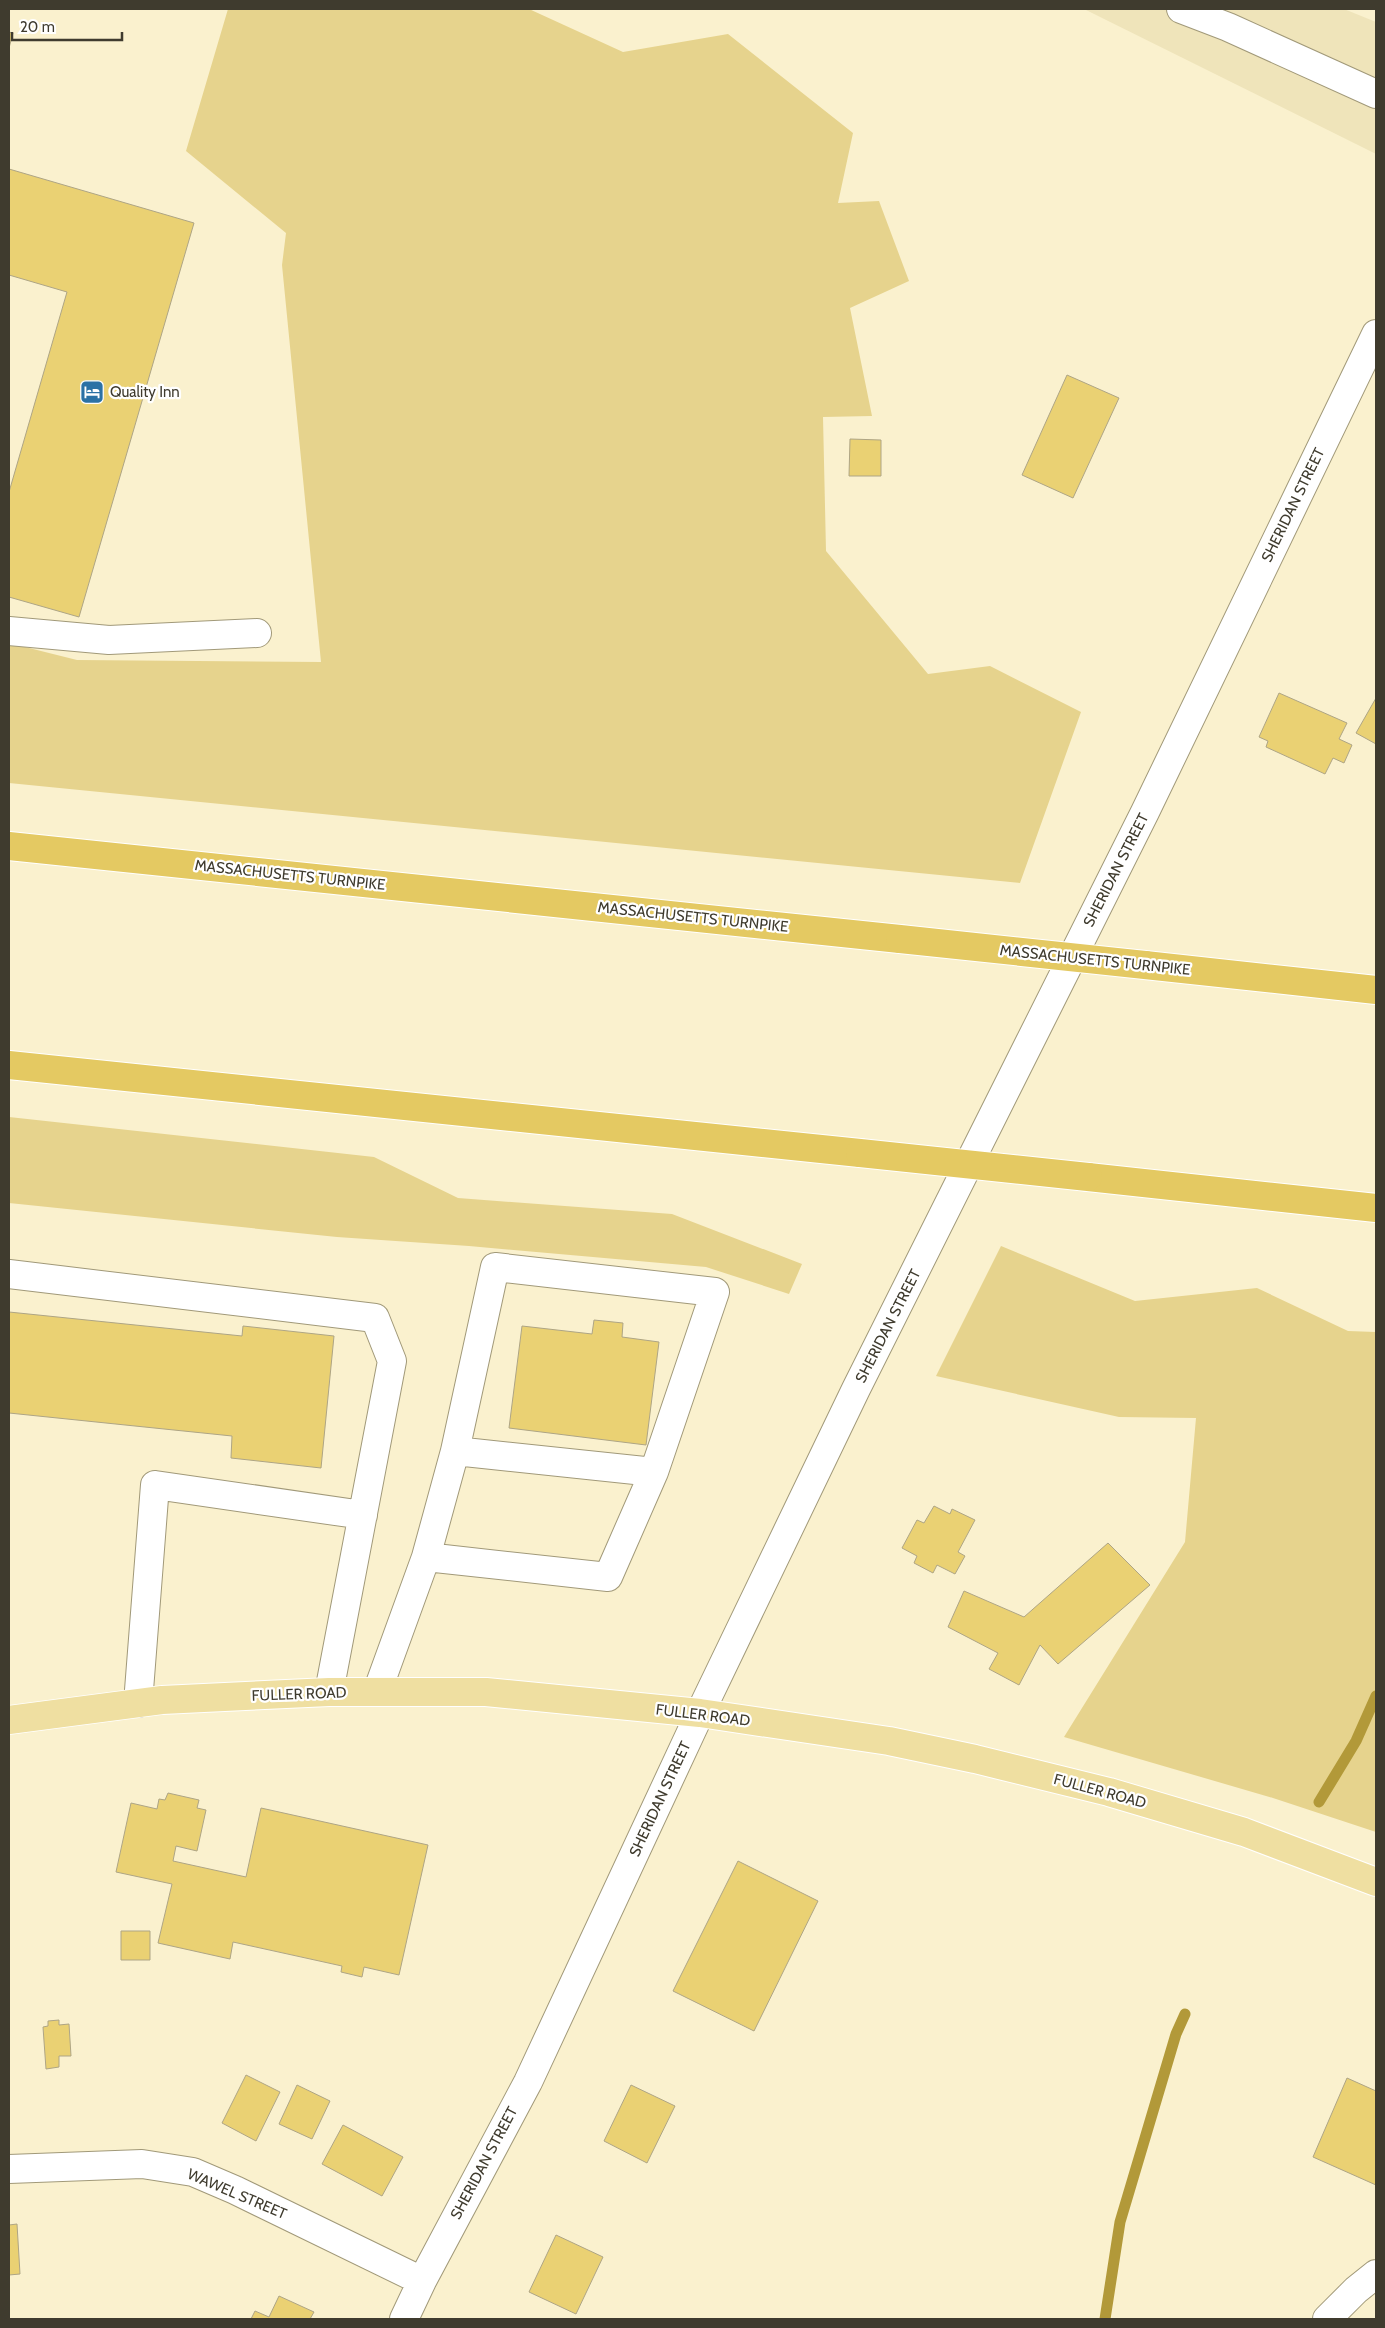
<svg xmlns="http://www.w3.org/2000/svg" width="1385" height="2328" viewBox="0 0 1385 2328" font-family="Cabin,sans-serif">
	<style>
		.built { fill: #efe4ba }
		.green { fill: #e6d38d }
		.lines { fill: none; stroke-linecap: round; stroke-linejoin: round }
		.stream { stroke: #b29939; stroke-width: 11 }
		.building { fill: #ead173; stroke: #aea585 }
		.minor-casing { stroke: #a19979; stroke-width: 30 }
		.major-casing { stroke: #fff; stroke-width: 30 }
		.highway-casing { stroke: #fff; stroke-width: 30 }
		.minor { stroke: #fff; stroke-width: 28 }
		.major { stroke: #efdfa1; stroke-width: 28 }
		.highway { stroke: #e4c962; stroke-width: 28 }
		.highway-bridge-casing { stroke: #fff; stroke-width: 30; stroke-linecap: butt }
		.highway-bridge { stroke: #e4c962; stroke-width: 28 }
		.labels { text-anchor: middle; stroke-width: 4.5; stroke-linejoin: round; paint-order: stroke }
		.poi-label { font-size: 15px; fill: #3f3b2e; stroke: #fff; text-anchor: start }
		.street-label { font-size: 15px; fill: #3f3b2e; stroke: #fff }
	</style>
	<rect width="100%" height="100%" fill="#faf1ce"/>
	<path class="built" d="M1084 9H1344L1376 22V154Z"/>
	<path class="green" d="M228 9H529L623 52 728 34 853 133 838 203 879 201 909 281 850 308 872 416 823 417 826 551 928 674 990 666 1081 712 1020 883 9 783V643L77 660 321 662 282 265 286 233 186 151Z
		M9 1117 374 1157 458 1198 672 1214 802 1264 789 1294 706 1267 469 1246 337 1237 9 1203Z
		M1001 1246 1135 1301 1257 1288 1348 1331 1376 1332V1832L1273 1798 1064 1737 1185 1542 1196 1418 1119 1417 936 1376Z"/>
	<g class="lines">
		<path class="stream" d="M1319 1802 1356 1741 1376 1696
			M1105 2319 1120 2222 1176 2034 1185 2014"/>
	</g>
	<path class="building" d="M9 32 13 33 9 48Z
		M9 169 194 223 79 617 9 597V492L67 292 9 275Z
		M1067 375 1119 398 1073 498 1022 475Z
		M850 439 881 440V476H849Z
		M1279 693 1347 723 1339 739 1352 745 1344 763 1333 758 1325 774 1266 747 1268 741 1259 737Z
		M1376 698V744L1356 733Z
		M9 1312 242 1336 243 1326 334 1336 321 1468 231 1458 232 1436 9 1413Z
		M594 1320 623 1323 622 1337 659 1342 646 1445 509 1428 522 1326 592 1334Z
		M934 1506 950 1514 952 1509 975 1520 958 1552 965 1556 955 1574 937 1565 933 1573 914 1563 917 1556 902 1548 917 1520 924 1523Z
		M1108 1543 1150 1585 1058 1664 1040 1645 1019 1685 989 1669 998 1653 948 1627 964 1591 1024 1617Z
		M168 1793 199 1800 197 1808 206 1810 197 1851 176 1846 173 1861 246 1877 261 1808 428 1845 399 1975 364 1967 362 1977 341 1972 342 1966 233 1942 230 1959 158 1943 172 1884 116 1872 131 1803 157 1809 159 1799 165 1800Z
		M738 1861 818 1901 754 2031 673 1991Z
		M121 1931H150V1960H121Z
		M59 2020V2025L69 2024 71 2056H59V2067L46 2069 43 2027 48 2026V2021Z
		M246 2075 280 2092 256 2141 222 2123Z
		M1347 2078 1376 2091V2185L1313 2157Z
		M297 2085 330 2101 312 2139 279 2124Z
		M631 2085 675 2106 647 2163 604 2141Z
		M343 2125 403 2157 382 2196 322 2164Z
		M17 2224 20 2274 9 2275V2225Z
		M556 2235 603 2257 576 2314 529 2292Z
		M279 2296 314 2312 310 2319H251L255 2311 269 2317Z"/>
	<g class="lines">
		<g class="minor-casing">
			<path id="minor" d="M1181 9 1228 27 1376 94
				M9 631 109 640 257 633
				M9 1274 375 1318 392 1361 329 1692
				M455 1451 654 1472
				M377 1692 426 1557 608 1577 654 1472 715 1292 495 1267 455 1451 426 1557
				M138 1703 155 1485 363 1515
				M9 2169 142 2164 193 2172 235 2190 422 2281
				M404 2319 422 2281 528 2082 700 1713 856 1389 1145 812 1376 334
				M1327 2319 1356 2290 1376 2274"/>
		</g>
		<g class="major-casing">
			<path id="major" d="M9 1720 162 1700 329 1692H486L700 1713 889 1741 975 1759 1109 1792 1244 1832 1376 1882"/>
		</g>
		<g class="highway-casing">
			<path id="highway" d="M9 846 900 939
				M1145 965 1376 990
				M9 1065 860 1153
				M1088 1177 1376 1208"/>
		</g>
		<use href="#minor" class="minor"/>
		<use href="#major" class="major"/>
		<use href="#highway" class="highway"/>
		<g class="highway-bridge-casing">
			<path id="highway-bridge" d="M900 939 1145 965
				M860 1153 1088 1177"/>
		</g>
		<use href="#highway-bridge" class="highway-bridge"/>
	</g>
	<defs>
		<g id="hotel-square" transform="scale(1.25)"><rect x="-9" y="-9" width="18" height="18" rx="4" fill="#2b71a5" stroke="#fff"/><path d="M-6-4.5h1.5V1H6V5H4.5V3h-9V5H-6ZM-4 0a1.8 1.8 0 1 1 3.6 0ZM.5 0V-2.5h3Q6-2.5 6 0Z" fill="#fff"/></g>
	</defs>
	<g fill-rule="evenodd">
		<use href="#hotel-square" x="92" y="392"/>
	</g>
	<g class="labels">
		<g class="poi-label">
			<text x="110" y="397">Quality Inn</text>
		</g>
		<g class="street-label">
			<text transform="translate(1293 505) rotate(-64)" y="5">SHERIDAN STREET</text>
			<text transform="translate(1116 870) rotate(-63)" y="5">SHERIDAN STREET</text>
			<text transform="translate(290 875) rotate(6)" y="5">MASSACHUSETTS TURNPIKE</text>
			<text transform="translate(693 917) rotate(6)" y="5">MASSACHUSETTS TURNPIKE</text>
			<text transform="translate(1095 960) rotate(6)" y="5">MASSACHUSETTS TURNPIKE</text>
			<text transform="translate(888 1326) rotate(-63)" y="5">SHERIDAN STREET</text>
			<text transform="translate(299 1694) rotate(-2)" y="5">FULLER ROAD</text>
			<text transform="translate(703 1715) rotate(7)" y="5">FULLER ROAD</text>
			<text transform="translate(1100 1791) rotate(15)" y="5">FULLER ROAD</text>
			<text transform="translate(660 1799) rotate(-65)" y="5">SHERIDAN STREET</text>
			<text transform="translate(484 2163) rotate(-62)" y="5">SHERIDAN STREET</text>
			<text transform="translate(237 2194) rotate(23)" y="5">WAWEL STREET</text>
		</g>
	</g>
	<rect width="1385" height="2328" fill="none" stroke="#3f3b2e" stroke-width="20"/>
	<path d="M12 32v8h110v-8" fill="none" stroke="#3f3b2e" stroke-width="2.5"/>
	<text x="20" y="32" font-size="15" fill="#3f3b2e" stroke="#ffffff" stroke-width="4" paint-order="stroke">20 m</text>
</svg>
